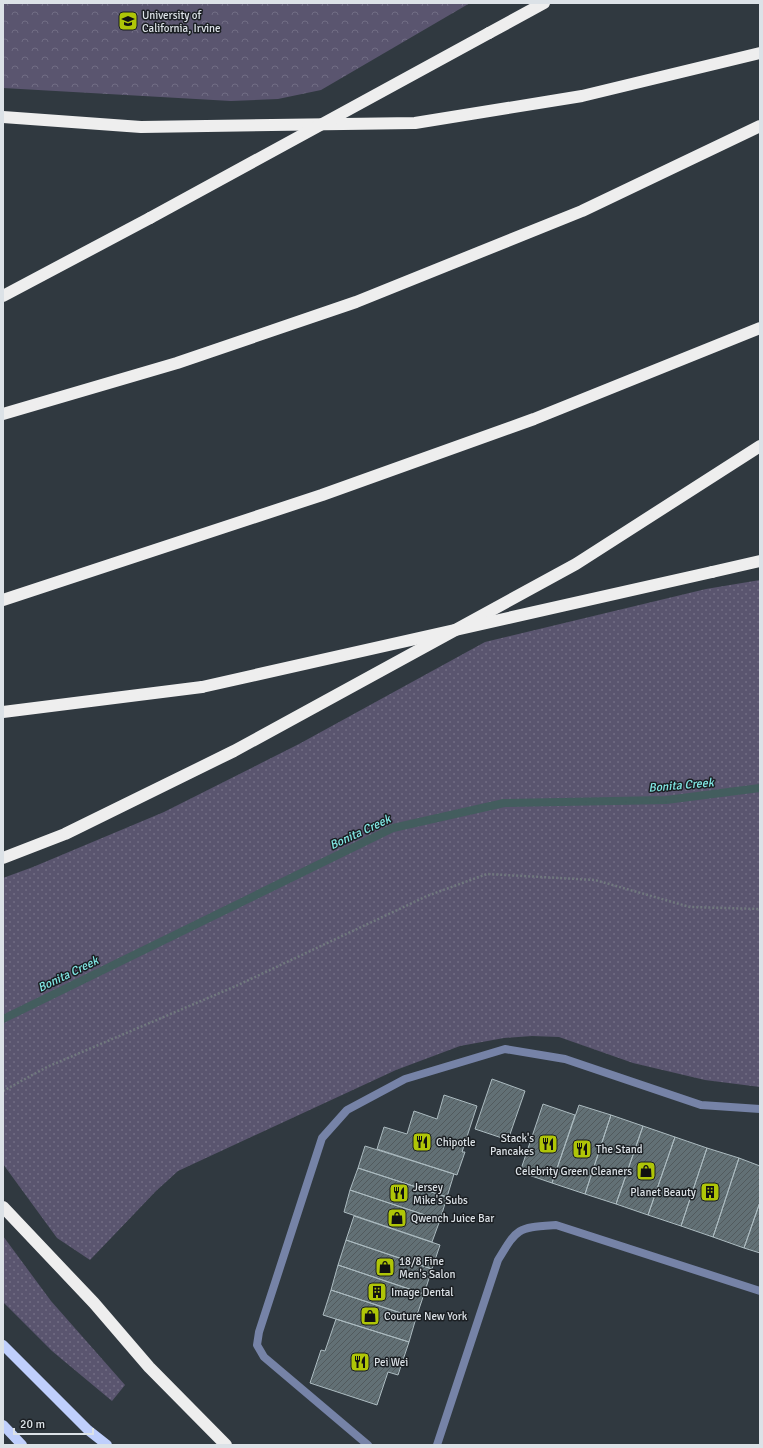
<svg xmlns="http://www.w3.org/2000/svg" width="763" height="1448" viewBox="0 0 763 1448" font-family="Signika,sans-serif">
	<style>
		.grass { fill: url(#grass-dots) }
		.forest { fill: url(#forest-crowns) }
		.lines { fill: none; stroke-linecap: round; stroke-linejoin: round }
		.stream { stroke: #435d5e; stroke-width: 8 }
		.building { fill: url(#building-hatch); stroke: #acbbc0 }
		.path { stroke: #70787e; stroke-width: 2.5; stroke-dasharray: 2 2; stroke-linecap: butt }
		.lane { stroke: #7683a7; stroke-width: 8 }
		.primary { stroke: #bfcffc; stroke-width: 10 }
		.highway { stroke: #eee; stroke-width: 12 }
		.highway-bridge { stroke: #eee; stroke-width: 12 }
		.labels { text-anchor: middle; stroke-width: 3; stroke-linejoin: round; paint-order: stroke }
		.poi-label { font-size: 11px; fill: #dce2e7; stroke: #1b1f23; text-anchor: start }
		.water-label { font-size: 12px; font-style: italic; fill: #82e9e6; stroke: #1b1f23 }
	</style>
	<defs>
		<pattern id="grass-dots" width="8" height="8" patternUnits="userSpaceOnUse"><rect width="8" height="8" fill="#5a556f"/><path d="M2 2h.1M6 6h.1" fill="none" stroke="#716d84" stroke-width="1.8" stroke-linecap="round"/></pattern>
		<pattern id="forest-crowns" width="20" height="18" patternUnits="userSpaceOnUse"><rect width="20" height="18" fill="#5a556f"/><path d="M2 6a3 3 0 1 1 6 0M12 15a3 3 0 1 1 6 0" fill="none" stroke="#716d84"/></pattern>
		<pattern id="building-hatch" width="6" height="6" patternUnits="userSpaceOnUse"><rect width="6" height="6" fill="#627075"/><path d="M-1 1l2-2M0 6l6-6M5 7l2-2" fill="none" stroke="#525a5d"/></pattern>
	</defs>
	<rect width="100%" height="100%" fill="#303940"/>
	<path class="grass" d="M760 580V1087L705 1080 633 1063 559 1037 532 1036 504 1038 460 1046 396 1070 178 1171 156 1191 90 1260 57 1238 3 1164V878L33 867 164 812 299 744 485 642 706 589Z
		M3 1236 51 1301 125 1385 112 1401 52 1351 3 1302Z"/>
	<path class="forest" d="M3 3H470L321 90 278 99 231 101 3 88Z"/>
	<g class="lines">
		<path class="stream" d="M3 1019 393 828 504 803 666 800 760 788"/>
	</g>
	<path class="building" d="M492 1079 525 1091 508 1140 475 1129Z
		M444 1095 477 1106 462 1152H465L457 1175 377 1149 384 1127 407 1134 414 1111 437 1119Z
		M543 1104 575 1115 552 1183 520 1172Z
		M579 1105 611 1115 585 1194 552 1183Z
		M611 1115 643 1126 616 1204 585 1194Z
		M643 1126 675 1137 648 1215 616 1204Z
		M675 1137 707 1148 681 1226 648 1215Z
		M365 1146 454 1174 447 1197 358 1168Z
		M707 1148 739 1158 713 1237 681 1226Z
		M739 1158 760 1166V1202L744 1248 713 1237Z
		M358 1168 447 1197 440 1220 350 1190Z
		M350 1190 440 1220 432 1242 344 1212Z
		M760 1202V1253L744 1248Z
		M354 1216 440 1245 432 1269 346 1240Z
		M346 1240 432 1269 424 1294 338 1265Z
		M338 1265 424 1294 416 1318 331 1290Z
		M331 1290 416 1318 409 1342 323 1315Z
		M336 1319 409 1342 398 1375 388 1372 377 1405 310 1383 321 1350 325 1351Z"/>
	<g class="lines">
		<path class="path" d="M3 1091 47 1067 236 986 427 896 487 874 595 880 690 907 760 909"/>
		<path class="lane" d="M368 1445 264 1357 257 1345 259 1332 322 1138 347 1110 405 1079 505 1049 565 1059 701 1105 760 1109
			M437 1445 498 1260C518 1227 517 1228 556 1225L760 1291"/>
		<path class="primary" d="M3 1345 88 1430 107 1445
			M3 1425 22 1445"/>
		<path class="highway" d="M489 33 544 3
			M3 117 141 127 415 123 582 96 760 53
			M3 296 150 218
			M3 414 177 363 356 302 582 211 760 126
			M712 572 760 561
			M3 600 322 495 534 419 760 328
			M3 712 202 687
			M3 858 65 834 234 751 576 564 760 446
			M3 1207 94 1303 149 1367 226 1445"/>
		<path class="highway-bridge" d="M150 218 489 33
			M202 687 712 572"/>
	</g>
	<defs>
		<g id="university-square" transform="scale(1)"><rect x="-9" y="-9" width="18" height="18" rx="4" fill="#afc507" stroke="#1b1f23"/><path d="M0-5L7-2L0 1L-7-2ZM-4 1L0 2.5L4 1V4Q0 6-4 4Z" fill="#111"/></g>
		<g id="restaurant-square" transform="scale(1)"><rect x="-9" y="-9" width="18" height="18" rx="4" fill="#afc507" stroke="#1b1f23"/><path d="M-5-6h1v4h1v-4h1v4h1v-4h1v5L-1.5 .5V6h-2V.5L-5-1ZM5-6V6H3V1.5H1.5Q1.5-4 5-6Z" fill="#111"/></g>
		<g id="shop-square" transform="scale(1)"><rect x="-9" y="-9" width="18" height="18" rx="4" fill="#afc507" stroke="#1b1f23"/><path d="M-5-2.5h2.3a2.7 3.5 0 0 1 5.4 0H5L5.5 6h-11ZM-1.5-2.5h3a1.5 2.3 0 0 0-3 0Z" fill="#111"/></g>
		<g id="building-square" transform="scale(1)"><rect x="-9" y="-9" width="18" height="18" rx="4" fill="#afc507" stroke="#1b1f23"/><path d="M-4-6H4V6H1V3H-1V6H-4ZM-2.5-4.3h1.7v1.8h-1.7ZM.8-4.3h1.7v1.8H.8ZM-2.5-1h1.7V.8h-1.7ZM.8-1h1.7V.8H.8Z" fill="#111"/></g>
	</defs>
	<g fill-rule="evenodd">
		<use href="#university-square" x="128" y="21"/>
		<use href="#restaurant-square" x="422" y="1142"/>
		<use href="#restaurant-square" x="548" y="1144"/>
		<use href="#restaurant-square" x="582" y="1149"/>
		<use href="#shop-square" x="646" y="1171"/>
		<use href="#building-square" x="710" y="1192"/>
		<use href="#restaurant-square" x="399" y="1193"/>
		<use href="#shop-square" x="397" y="1218"/>
		<use href="#shop-square" x="385" y="1267"/>
		<use href="#building-square" x="377" y="1292"/>
		<use href="#shop-square" x="370" y="1316"/>
		<use href="#restaurant-square" x="360" y="1362"/>
	</g>
	<g class="labels">
		<g class="poi-label">
			<text x="142" y="19">University of<tspan x="142" dy="13">California, Irvine</tspan></text>
			<text x="534" y="1142" text-anchor="end">Stack's<tspan x="534" dy="13">Pancakes</tspan></text>
			<text x="436" y="1146">Chipotle</text>
			<text x="596" y="1153">The Stand</text>
			<text x="632" y="1175" text-anchor="end">Celebrity Green Cleaners</text>
			<text x="413" y="1191">Jersey<tspan x="413" dy="13">Mike's Subs</tspan></text>
			<text x="696" y="1196" text-anchor="end">Planet Beauty</text>
			<text x="411" y="1222">Qwench Juice Bar</text>
			<text x="399" y="1265">18/8 Fine<tspan x="399" dy="13">Men's Salon</tspan></text>
			<text x="391" y="1296">Image Dental</text>
			<text x="384" y="1320">Couture New York</text>
			<text x="374" y="1366">Pei Wei</text>
		</g>
		<g class="water-label">
			<text transform="translate(681 785) rotate(-5)" y="4">Bonita Creek</text>
			<text transform="translate(360 832) rotate(-25)" y="4">Bonita Creek</text>
			<text transform="translate(68 974) rotate(-26)" y="4">Bonita Creek</text>
		</g>
	</g>
	<rect width="763" height="1448" fill="none" stroke="#dce2e7" stroke-width="8"/>
	<path d="M14 1428v6h79v-6" fill="none" stroke="#dce2e7" stroke-width="2"/>
	<text x="20" y="1428" font-size="12" fill="#dce2e7" stroke="#1b1f23" stroke-width="3" paint-order="stroke">20 m</text>
</svg>
